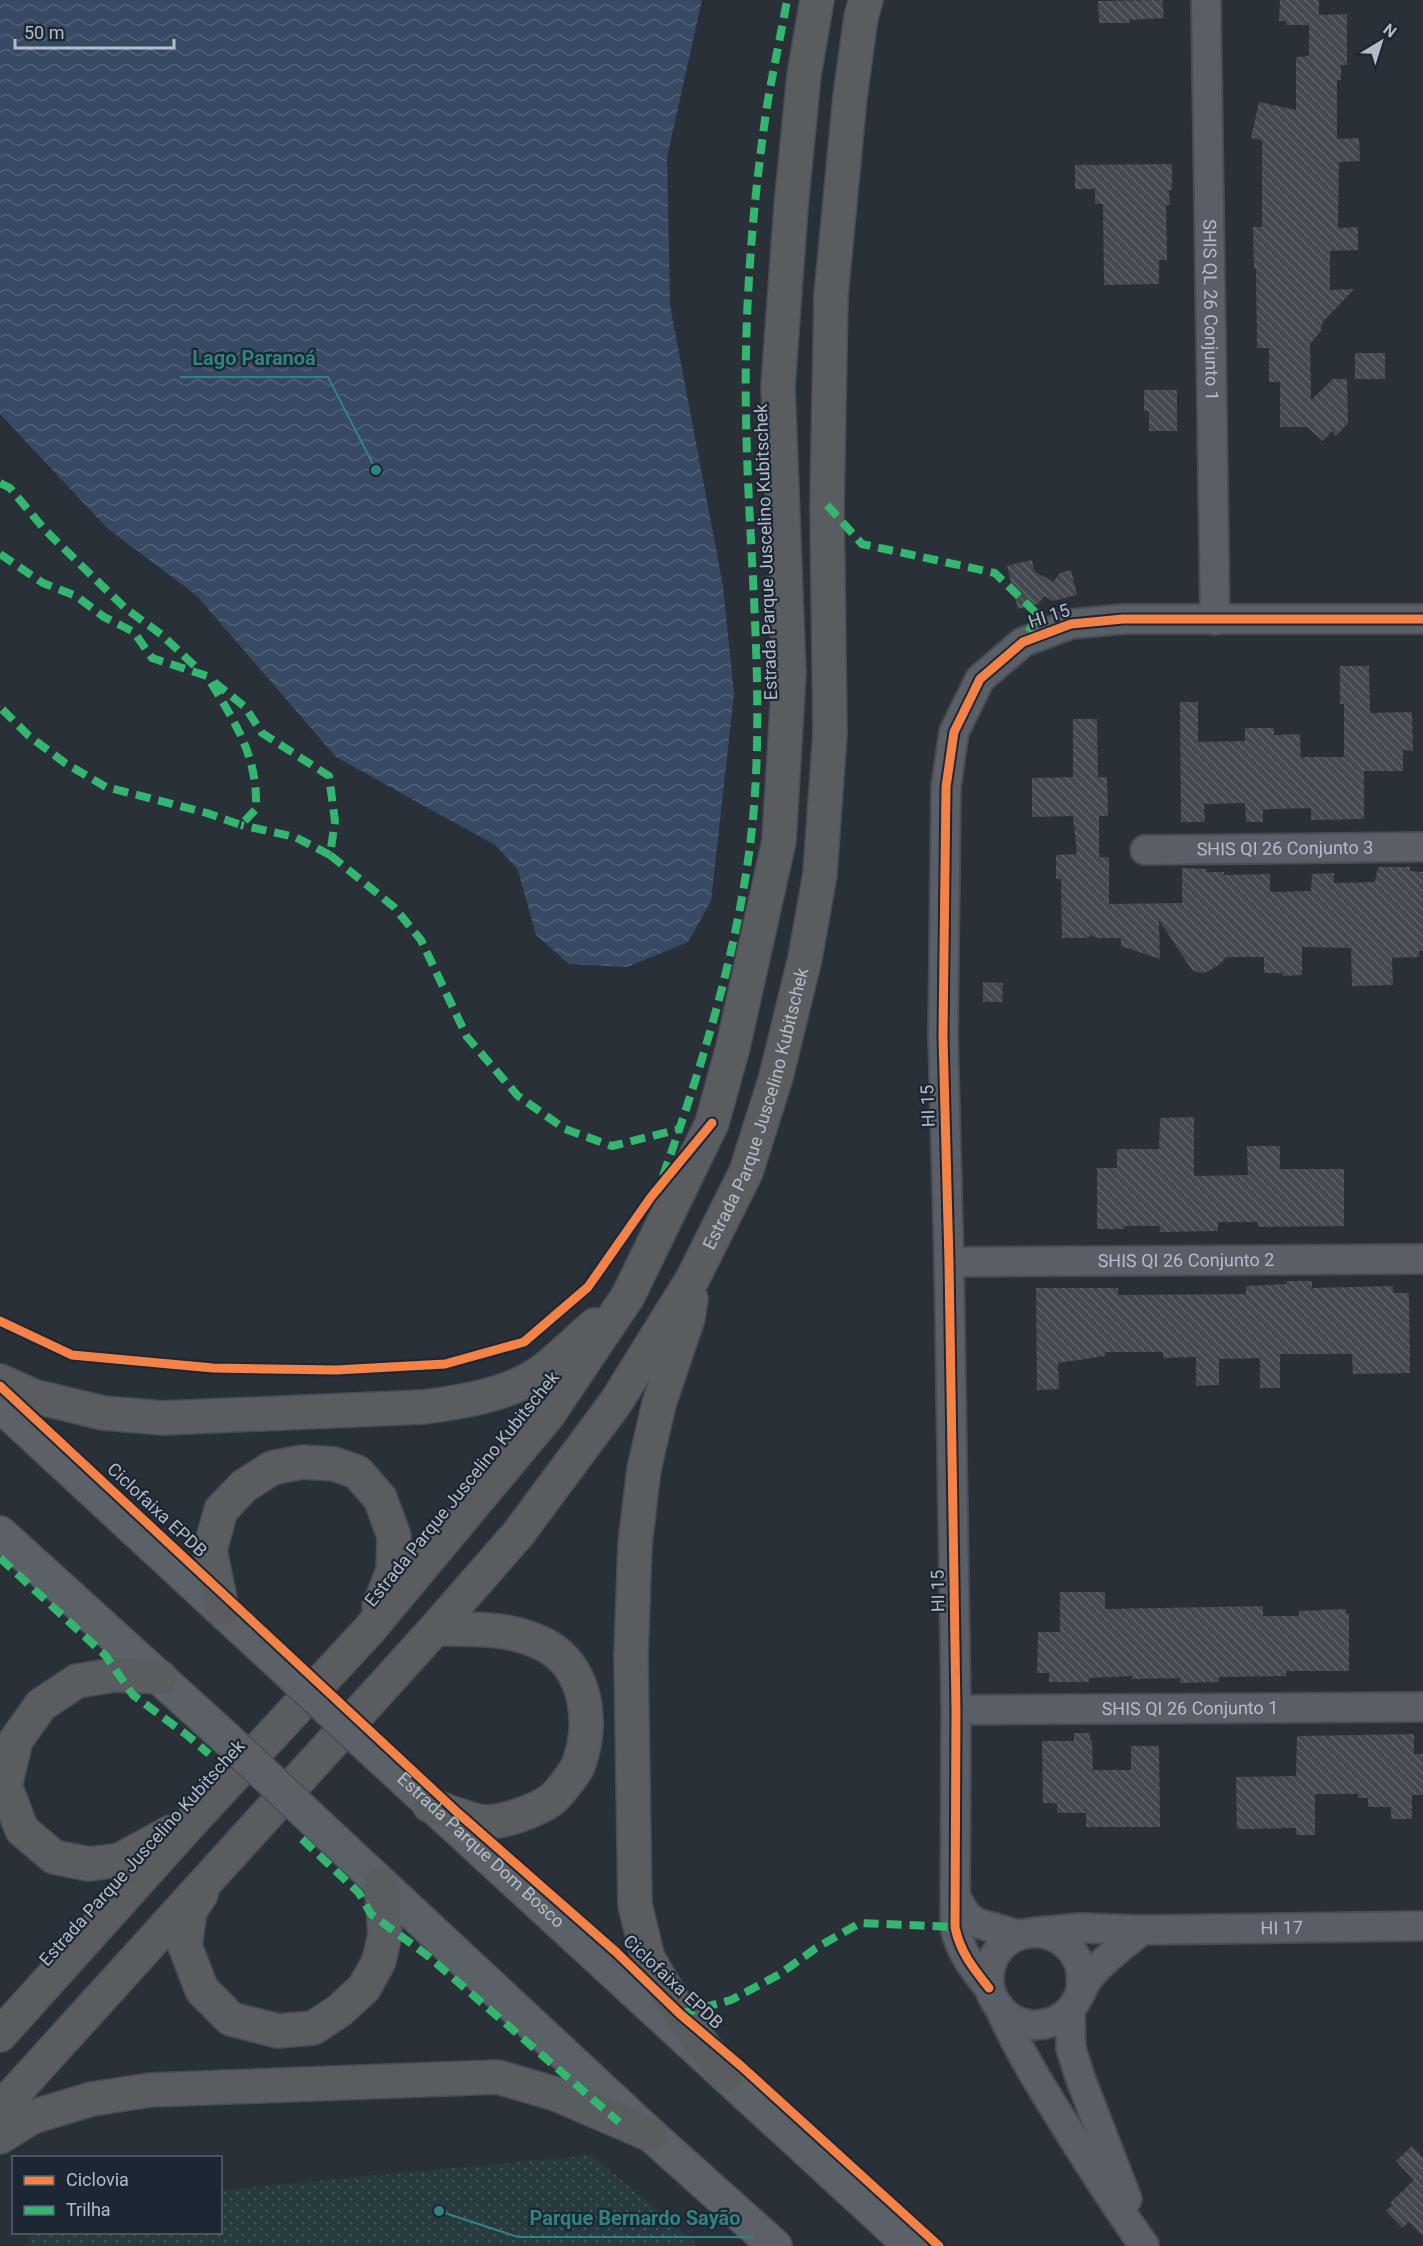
<svg xmlns="http://www.w3.org/2000/svg" width="1423" height="2246" viewBox="0 0 1423 2246" font-family="Roboto,sans-serif">
	<style>
		.park { fill: url(#park-dots) }
		.water { fill: url(#water-waves) }
		.building { fill: url(#building-back-hatch) }
		.lines { fill: none; stroke-linecap: round; stroke-linejoin: round }
		.minor-casing { stroke: #484c53; stroke-width: 32 }
		.major-casing { stroke: #484c55; stroke-width: 36 }
		.highway-casing { stroke: #474c53; stroke-width: 36 }
		.minor { stroke: #5a5e66; stroke-width: 28 }
		.major { stroke: #5c6168; stroke-width: 33 }
		.highway { stroke: #5a5d60; stroke-width: 33 }
		.major-bridge-casing { stroke: #484c55; stroke-width: 36; stroke-linecap: butt }
		.major-bridge { stroke: #5c6168; stroke-width: 33 }
		.quiet { stroke: #33b770; stroke-width: 8; stroke-dasharray: 15 8; stroke-linecap: butt }
		.cycleway-casing { stroke: #1d2633; stroke-width: 13 }
		.cycleway { stroke: #f48246; stroke-width: 9 }
		.labels { text-anchor: middle; stroke-width: 4.5; stroke-linejoin: round; paint-order: stroke }
		.street-label { font-size: 18px; fill: #b4bcc9; stroke: #1d2633 }
		.leader { fill: none; stroke: #308480; stroke-width: 2 }
		.callout-dot { fill: #308480; stroke: #1d2633; stroke-width: 2 }
		.callout-label { font-size: 20px; text-anchor: middle; font-weight: bold; fill: #308480; stroke: #1d2633; stroke-width: 4.5; stroke-linejoin: round; paint-order: stroke }
	</style>
	<defs>
		<pattern id="park-dots" width="8" height="8" patternUnits="userSpaceOnUse" patternTransform="scale(1.5)"><rect width="8" height="8" fill="#273a3e"/><path d="M2 2h.1M6 6h.1" fill="none" stroke="#445559" stroke-width="1.8" stroke-linecap="round"/></pattern>
		<pattern id="water-waves" width="16" height="10" patternUnits="userSpaceOnUse" patternTransform="scale(1.5)"><rect width="16" height="10" fill="#384963"/><path d="M0 5q4-4 8 0t8 0" fill="none" stroke="#526178"/></pattern>
		<pattern id="building-back-hatch" width="6" height="6" patternUnits="userSpaceOnUse" patternTransform="scale(1.5)"><rect width="6" height="6" fill="#444950"/><path d="M-1 5l2 2M0 0l6 6M5-1l2 2" fill="none" stroke="#5d6168"/></pattern>
	</defs>
	<rect width="100%" height="100%" fill="#2a3038"/>
	<path class="park" d="M592 2155 699 2246H24L32 2233 220 2232 221 2190Z"/>
	<path class="water" d="M0 0H702L667 157 670 305 723 586 734 694 711 901 688 942 627 967 569 964 536 935 518 870 495 845 336 757 196 595 107 528 0 414Z"/>
	<path class="building" d="M1162 0 1164 18 1129 20V23H1099L1098 1Z
		M1280 0H1319V15L1347 14V65H1341V80H1337V139L1359 138 1360 161 1339 162 1338 226 1339 228 1358 227V250L1330 251V290L1354 289 1322 323 1321 331 1310 344 1311 400 1333 379H1347L1348 423 1336 436 1332 431 1323 441 1307 427H1280V382H1269V348H1257L1256 268 1254 269 1253 227H1262V140L1251 138 1259 102 1296 110V57L1309 56V25H1286V21H1279Z
		M1172 164V190H1169L1170 205H1166L1167 260H1159V284L1104 285 1103 204H1095V189H1075V165Z
		M1355 353H1385V379H1355Z
		M1144 390H1177V431H1149V411H1144Z
		M1032 560 1034 571 1053 582 1060 573 1071 570 1077 595 1052 601 1045 596 1038 604 1018 609 1007 566Z
		M1340 666H1369L1370 713 1412 712 1413 751 1403 750V771H1364V819L1311 820V808L1273 809 1263 810V822H1246L1245 803 1204 804 1205 822H1181L1180 702H1198V742L1245 741V728H1274V735L1300 734 1301 757H1344V704H1340Z
		M1073 719H1097L1098 777H1107L1108 816H1099V857H1109V904L1182 903V868L1207 869V872H1224V875L1270 874V892L1311 891 1312 874 1334 873V883L1375 882 1378 867H1410V871L1423 872V951H1419V957L1392 958 1393 985 1352 986 1351 948 1302 947V975L1283 976V973H1264V957H1226L1219 965 1207 972 1201 973 1192 970 1159 920 1160 959 1121 946V938H1098L1090 935 1088 938H1062L1061 879H1056V855L1077 854 1073 816 1032 817V778L1073 777Z
		M983 982 1003 983 1002 1002H983Z
		M1194 1117V1176L1248 1175 1247 1146H1280V1169H1344V1226L1258 1227V1222H1218V1231L1160 1232V1226H1124V1229H1097V1168H1117V1149H1159L1160 1118Z
		M1287 1281H1312V1288L1393 1286V1293H1409L1410 1373 1353 1374 1352 1354H1280V1388H1260V1358L1219 1359V1385L1196 1386V1357L1163 1358V1352H1105V1356L1058 1363 1059 1389 1037 1390 1036 1288H1118V1295L1246 1294V1286L1286 1284Z
		M1060 1592H1105V1609L1263 1606V1616H1299V1611L1346 1609V1614H1349V1671H1286V1676L1219 1677V1682L1180 1683V1678L1132 1679V1676L1089 1678V1682H1049V1673H1037L1038 1632H1060Z
		M1074 1733H1090V1740H1092L1093 1770H1131V1746H1159L1160 1827H1086V1813H1057V1803H1043L1042 1741H1074Z
		M1414 1734V1754H1423V1795H1412V1819H1391V1807H1368V1798H1358V1794H1315V1835H1296V1828L1237 1829 1236 1777 1296 1776 1297 1736Z
		M1412 2146 1423 2158V2236L1409 2222 1402 2228 1386 2211 1392 2205 1390 2203 1414 2180 1396 2161Z"/>
	<g class="lines">
		<g class="minor-casing">
			<g id="minor">
				<path id="s1" d="M1206 0 1215 620"/>
				<path id="s2" d="M1145 850 1423 847"/>
				<path id="s3" d="M949 1262 1423 1259"/>
				<path id="s4" d="M956 1710 1423 1707"/>
				<path d="M957 1899 967 1916 977 1923 1019 1935"/>
				<path id="s5" d="M1036 1932 1080 1928 1142 1930 1423 1926"/>
				<path d="M989 1988C973 1968 960 1952 955 1927L956 1710 949 1262 943 1036 946 787 954 732 980 679 1023 642 1071 624 1123 619H1423"/>
				<path d="M1081 1989C1081 1982 1082 1973 1080 1966 1062 1915 988 1925 989 1981 989 1995 998 2008 1008 2016 1026 2030 1054 2027 1070 2010 1079 2000 1082 1986 1091 1975 1105 1958 1125 1944 1142 1930"/>
				<path d="M1000 2009C1021 2056 1048 2098 1075 2141 1097 2176 1119 2211 1144 2245"/>
				<path d="M1070 2011 1071 2049 1081 2080 1127 2199"/>
			</g>
		</g>
		<g class="major-casing">
			<g id="major">
				<path d="M0 1405 282 1666"/>
				<path d="M0 1533 227 1739"/>
				<path id="s6" d="M372 1750 911 2246"/>
				<path d="M328 1834 651 2135 775 2246"/>
			</g>
		</g>
		<g class="highway-casing">
			<g id="highway">
				<path d="M691 1299 688 1318 659 1404 644 1469 635 1544 631 1655 635 1905 648 1958 680 2014 725 2075"/>
				<path d="M0 1381 33 1396 103 1413 163 1418 423 1407C461 1402 502 1396 535 1376 554 1364 577 1340 595 1325"/>
				<path d="M222 1609 210 1550 221 1510 244 1486 272 1468 302 1462 334 1464 357 1472 380 1498 394 1536 393 1571 379 1606"/>
				<path d="M160 1677 114 1675 77 1681 41 1705 16 1740 5 1786 22 1830 54 1857 89 1864 120 1860 171 1832"/>
				<path d="M429 1805C443 1809 473 1822 486 1822 504 1822 536 1811 551 1800 557 1796 573 1775 577 1768 595 1726 588 1666 543 1644 509 1627 472 1629 435 1629"/>
				<path d="M201 1894 190 1911 185 1946 202 1990 231 2019 278 2031 313 2028 339 2011 364 1988 379 1961 385 1934 381 1884"/>
				<path d="M0 2035 194 1819 370 1629 548 1415 628 1296 712 1123 733 1047 779 841 789 674 778 386 791 207 804 75 817 0"/>
				<path id="s7" d="M0 2109 435 1629 518 1534 616 1402 693 1278 746 1172 776 1077 805 958 820 874 830 733 827 505 831 296 850 97 861 17 866 0"/>
				<path d="M0 2137 32 2117 92 2099 150 2090 498 2077 556 2094 651 2135"/>
			</g>
		</g>
		<use href="#minor" class="minor"/>
		<use href="#major" class="major"/>
		<use href="#highway" class="highway"/>
		<g class="major-bridge-casing">
			<path id="major-bridge" d="M282 1666 372 1750
				M227 1739 328 1834"/>
		</g>
		<use href="#major-bridge" class="major-bridge"/>
		<path class="quiet" d="M0 483 10 488 45 530 125 608 162 635 200 671
			M827 505 862 544 995 573 1038 615 1023 642
			M0 554 43 583 76 596 104 617 134 632 152 658 207 676C234 721 258 755 256 809L241 825 207 813 106 787 65 763 29 736 0 707
			M214 682 245 707 262 733 329 776 335 821 330 855 295 837 241 825
			M330 855 394 907 421 940 467 1037 518 1096 565 1129 612 1146 680 1129
			M663 1176C706 1055 747 922 755 793 763 667 748 541 746 416 744 312 752 208 767 106 773 70 781 35 787 0
			M0 1558 106 1656 133 1695 187 1735 209 1754
			M302 1839 359 1893 371 1914 428 1956 619 2122
			M680 2014 731 2000 780 1974 816 1948 860 1923 955 1927"/>
		<g class="cycleway-casing">
			<path id="cycleway" d="M0 1321 72 1355 213 1368 336 1370 445 1364 524 1342 588 1287 651 1197 712 1123
				M0 1386 458 1813 616 1952 680 2014 741 2066 939 2246
				M989 1988C973 1968 960 1952 955 1927L956 1710 949 1262 943 1036 946 787 954 732 980 679 1023 642 1071 624 1123 619H1423"/>
		</g>
		<use href="#cycleway" class="cycleway"/>
	</g>
	<g class="labels">
		<g class="street-label">
			<text dy="6" stroke="none"><textPath href="#s1" startOffset="310">SHIS QL 26 Conjunto 1</textPath></text>
			<text transform="translate(766 552) rotate(-92)" y="6">Estrada Parque Juscelino Kubitschek</text>
			<text transform="translate(1049 616) rotate(-18)" y="6">HI 15</text>
			<text dy="6" stroke="none"><textPath href="#s2" startOffset="140">SHIS QI 26 Conjunto 3</textPath></text>
			<text transform="translate(928 1106) rotate(-92)" y="6">HI 15</text>
			<text dy="6" stroke="none"><textPath href="#s7" startOffset="1266">Estrada Parque Juscelino Kubitschek</textPath></text>
			<text dy="6" stroke="none"><textPath href="#s3" startOffset="237">SHIS QI 26 Conjunto 2</textPath></text>
			<text transform="translate(462 1489) rotate(-51)" y="6">Estrada Parque Juscelino Kubitschek</text>
			<text transform="translate(157 1510) rotate(43)" y="6">Ciclofaixa EPDB</text>
			<text transform="translate(938 1591) rotate(-91)" y="6">HI 15</text>
			<text dy="6" stroke="none"><textPath href="#s4" startOffset="234">SHIS QI 26 Conjunto 1</textPath></text>
			<text dy="6" stroke="none"><textPath href="#s6" startOffset="148">Estrada Parque Dom Bosco</textPath></text>
			<text transform="translate(142 1853) rotate(-48)" y="6">Estrada Parque Juscelino Kubitschek</text>
			<text dy="6" stroke="none"><textPath href="#s5" startOffset="246">HI 17</textPath></text>
			<text transform="translate(673 1982) rotate(43)" y="6">Ciclofaixa EPDB</text>
		</g>
	</g>
	<path class="leader" d="M376 470L328 377H180M439 2211L518 2237H753"/>
	<g class="callout-dot">
		<circle cx="376" cy="470" r="6"/>
		<circle cx="439" cy="2211" r="6"/>
	</g>
	<g class="callout-label">
		<text x="254" y="365">Lago Paranoá</text>
		<text x="635" y="2225">Parque Bernardo Sayão</text>
	</g>
	<rect x="12" y="2156" width="210" height="78" fill="#1d2633" stroke="#59626f" stroke-width="1.5"/>
	<rect x="24" y="2176" width="30" height="9" fill="#f48246" stroke="#59626f" stroke-width="1.5"/>
	<text x="66" y="2186" font-size="18" fill="#b4bcc9">Ciclovia</text>
	<rect x="24" y="2206" width="30" height="9" fill="#33b770" stroke="#59626f" stroke-width="1.5"/>
	<text x="66" y="2216" font-size="18" fill="#b4bcc9">Trilha</text>
	<g transform="translate(1381 42) rotate(38)" stroke="#1d2633" stroke-width="4.5" paint-order="stroke">
	<path d="M0-4.5L10 22L0 15L-10 22Z" fill="#b4bcc9"/>
	<text y="-9" font-size="16" font-weight="bold" text-anchor="middle" fill="#b4bcc9">N</text>
	</g>
	<path d="M15 39v9h159v-9" fill="none" stroke="#b4bcc9" stroke-width="3"/>
	<text x="24" y="39" font-size="18" fill="#b4bcc9" stroke="#1d2633" stroke-width="4.5" paint-order="stroke">50 m</text>
</svg>
